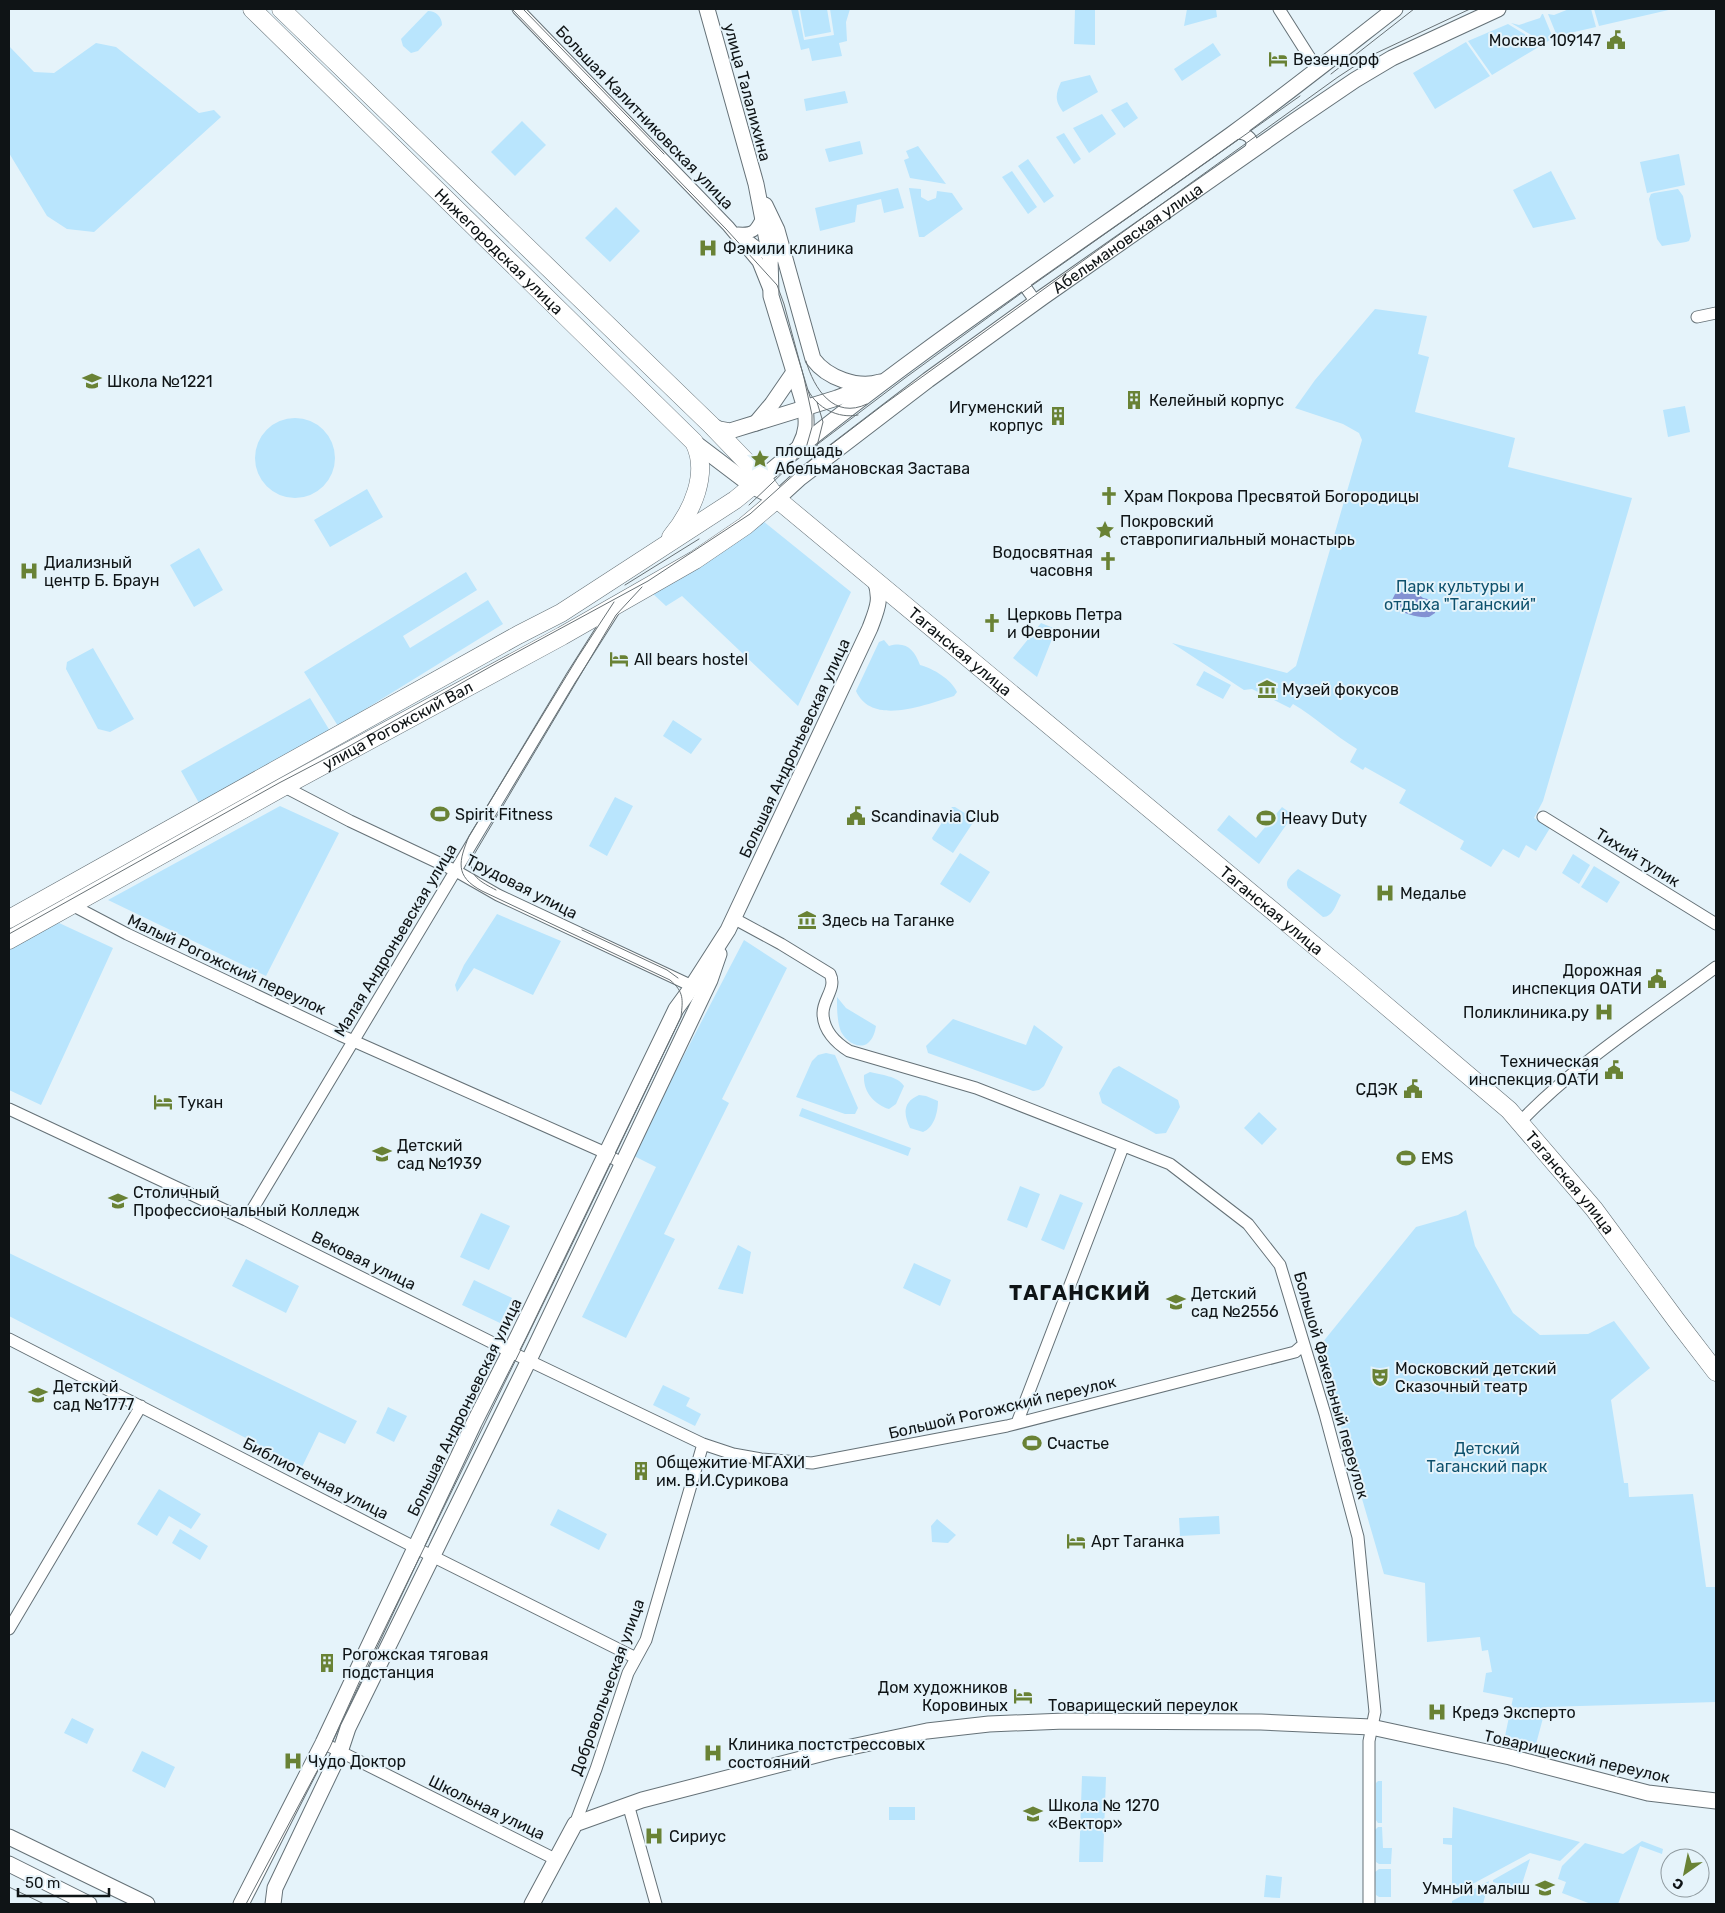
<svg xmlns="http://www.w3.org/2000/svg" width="1725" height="1913" viewBox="0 0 1725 1913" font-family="Rubik,sans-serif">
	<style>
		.green { fill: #b9e5fd }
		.water { fill: #8391d2 }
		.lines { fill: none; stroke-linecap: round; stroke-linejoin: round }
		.street-casing { stroke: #657177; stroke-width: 13 }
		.secondary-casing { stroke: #657177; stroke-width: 17 }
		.primary-casing { stroke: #657177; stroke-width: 19 }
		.street { stroke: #fff; stroke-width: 11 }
		.secondary { stroke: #fff; stroke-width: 15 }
		.primary { stroke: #fff; stroke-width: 18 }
		.tram { stroke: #697276; stroke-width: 1 }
		.labels { text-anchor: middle; stroke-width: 4; stroke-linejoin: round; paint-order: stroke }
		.poi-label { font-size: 16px; fill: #0f1416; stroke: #e5f3fa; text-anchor: start }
		.street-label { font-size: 16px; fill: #0f1416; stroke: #e5f3fa }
		.park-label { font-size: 16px; fill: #0e516d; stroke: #e5f3fa }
		.district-label { font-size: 21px; font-weight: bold; letter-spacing: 1px; fill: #0f1416; stroke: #e5f3fa }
	</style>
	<rect width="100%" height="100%" fill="#e5f3fa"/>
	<path class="green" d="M791 9H798L804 40 834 35 830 9H850L846 22 847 41 839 43 842 56 812 61 809 48 801 50Z
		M808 9H827L831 32 805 37 800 10Z
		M1075 9H1095V45L1074 44Z
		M1187 9H1216L1217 17 1184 26Z
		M1569 9H1591L1596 27 1557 36 1548 14 1554 15Z
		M1594 9H1673L1599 26Z
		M428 11C436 11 442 17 442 25L418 51 411 53 403 46 401 39Z
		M1542 14H1543L1553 38 1545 43 1511 23 1519 25 1540 18Z
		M1508 24 1542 45 1492 75 1468 41Z
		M1466 42 1490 76 1435 109 1413 73Z
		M96 43 116 47 199 113 214 110 221 117 94 232 67 229 47 216 9 153V46L34 72 54 73Z
		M1213 43 1221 55 1182 81 1174 69Z
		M1090 75 1098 92 1063 112C1055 101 1055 95 1061 82Z
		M845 91 848 103 806 111 804 99Z
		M1127 102 1138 118 1124 128 1111 110Z
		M1102 114 1116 134 1089 153 1073 128Z
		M522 121 546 145 515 176 491 152Z
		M1064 133 1081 159 1074 164 1056 137Z
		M860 141 863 154 829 162 825 149Z
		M918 146 946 184 910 178 904 160 909 158 906 151Z
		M1679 154 1685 185 1647 193 1640 162Z
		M1028 159 1054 196 1044 203 1018 166Z
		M1012 171 1037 207 1028 214 1002 177Z
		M1551 171 1576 219 1533 228 1513 190Z
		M898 188 904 208 884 213 881 199 857 205 855 222 820 231 815 208Z
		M909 188 921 189V197L928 201 936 198 937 191 952 193 963 209 924 237H919Z
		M1678 189 1683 196 1691 236 1689 241 1686 242 1662 246 1657 239 1649 199 1651 194 1654 193Z
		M616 207 640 231 610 262 585 238Z
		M1375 309 1427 316 1418 354 1429 357 1415 412 1515 438 1508 467 1632 498 1543 801 1534 818 1550 828 1536 851 1526 845 1519 858 1503 849 1491 867 1460 849 1464 841 1399 803 1406 790 1365 767 1363 770 1350 762 1357 749C1334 735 1315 717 1293 704L1290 708 1252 689 1244 690 1172 643 1287 673 1296 666 1362 440 1359 433 1343 424 1295 408 1315 380Z
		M1685 406 1690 432 1668 437 1663 410Z
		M255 458a40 40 0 1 1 80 0a40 40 0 1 1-80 0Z
		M367 489 383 517 330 547 314 520Z
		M763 521 851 592 798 706 682 596 666 606 652 593Z
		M199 548 223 590 194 607 170 565Z
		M466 572 477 590 403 636 410 648 488 600 503 624 338 726 304 672Z
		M1041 623 1056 629 1037 677 1013 658Z
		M884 640 889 646C907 641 914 650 920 665 934 669 951 679 957 692L954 696C927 704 872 727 856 691L879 642Z
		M93 648 134 719 110 732 98 729 66 669 67 662Z
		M1204 671 1231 685 1223 699 1196 685Z
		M310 698 330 731 199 803 181 771Z
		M673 720 702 739 691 754 663 736Z
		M615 797 633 806 607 856 589 846Z
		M280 806 339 833 266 976 108 900Z
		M952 807H955L974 819V821L953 853 933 840 932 838Z
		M1282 807 1293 815 1259 864 1217 830 1229 815 1256 838Z
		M960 853 990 872 970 903 940 884Z
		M1573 854 1590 865 1579 884 1562 873Z
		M1594 866 1620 882 1607 903 1581 887Z
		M1298 869 1341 895C1336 904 1333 917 1323 917L1288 888C1284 880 1292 875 1298 869Z
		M497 914 561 941 533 995 474 968 457 992 455 985 464 965Z
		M57 922 113 948 41 1105 9 1090V949Z
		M744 940 787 968 722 1099 729 1103 664 1234 675 1239 626 1338 582 1317 656 1167 632 1155Z
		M837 997 846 1008 876 1026C875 1032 873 1039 868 1043 858 1051 843 1039 840 1029 837 1019 837 1008 837 997Z
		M953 1019 1026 1045 1034 1025 1063 1047 1044 1086 1039 1090 1033 1091 928 1053 926 1046Z
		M826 1053 835 1055 858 1108 855 1114H845L796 1097 812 1061 818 1055Z
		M1119 1066 1178 1100 1180 1107 1166 1133 1156 1134 1102 1103 1099 1093 1113 1069Z
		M870 1072C881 1075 898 1076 904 1086L896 1104 889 1109C874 1104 863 1092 864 1075Z
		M919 1095 926 1096 938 1101C938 1112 934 1128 923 1132L910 1128C903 1113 903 1102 919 1095Z
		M802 1108 911 1148 908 1156 799 1116Z
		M1259 1112 1277 1129 1262 1145 1244 1128Z
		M1020 1186 1040 1194 1027 1228 1007 1220Z
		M1060 1194 1083 1203 1064 1250 1041 1240Z
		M1466 1210 1475 1246 1513 1313 1540 1335 1588 1334 1614 1321 1650 1368 1611 1400 1624 1483H1628L1629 1497 1693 1494 1706 1587H1716V1702L1546 1707 1536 1744 1505 1736 1513 1698 1483 1692 1486 1673 1492 1672 1488 1650 1482 1651 1480 1637 1427 1642 1425 1583 1384 1574 1318 1348 1416 1227 1458 1215Z
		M481 1213 510 1226 489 1270 460 1257Z
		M738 1245 751 1252 743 1294 718 1289Z
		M9 1253 357 1421 345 1444 319 1432 302 1467 9 1316Z
		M246 1259 299 1286 286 1313 232 1286Z
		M914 1263 951 1280 940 1306 903 1288Z
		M474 1280 512 1298 500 1323 462 1305Z
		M663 1385 690 1398 686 1406 701 1414 695 1426 653 1405Z
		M388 1407 407 1416 394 1442 376 1433Z
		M159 1489 201 1514 191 1529 169 1516 157 1536 137 1524Z
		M558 1509 607 1534 599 1550 550 1525Z
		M1219 1516 1220 1534 1180 1536 1179 1518Z
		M937 1519 956 1535 948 1543 932 1542 931 1526Z
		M180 1529 208 1546 200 1560 172 1543Z
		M72 1718 94 1729 87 1744 64 1733Z
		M142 1751 175 1767 165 1788 132 1771Z
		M1082 1776 1106 1777 1103 1862H1079Z
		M1378 1781H1382V1823H1378L1376 1820V1783Z
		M889 1807H915V1820H889Z
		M1453 1807 1580 1842 1560 1861 1530 1853 1452 1895V1845L1443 1844V1838H1452Z
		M1378 1827H1382L1383 1848H1392L1391 1864H1379L1376 1862 1375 1830Z
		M1642 1841 1663 1849 1662 1854 1640 1846 1618 1904H1591L1562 1893 1566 1882 1558 1879 1562 1866 1585 1843 1623 1854Z
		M1530 1859 1520 1890 1493 1882V1880Z
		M1379 1869H1391V1897H1379L1376 1895 1375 1872Z
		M1266 1875 1282 1877 1280 1898 1264 1897Z
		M1489 1881 1483 1904H1452V1901Z"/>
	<path class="water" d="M1402 592 1409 594H1418L1423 598 1432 600 1436 606 1435 613 1429 617C1417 618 1407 614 1395 609L1392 600 1395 594Z"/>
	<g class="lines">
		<g class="street-casing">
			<path id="street" d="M518 9 728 226 758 262 768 287
				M1279 9 1317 69
				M1232 134C1247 131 1259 140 1247 154
				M738 233C754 234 755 231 762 218
				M742 236 773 259
				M1021 281 1036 302
				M1697 317 1716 313
				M281 785 350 821 456 871 498 895 692 986
				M1543 817 1716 924
				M68 903 127 934 340 1035 599 1150 623 1164
				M733 918 781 944 830 974C837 988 823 999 823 1013 823 1030 836 1043 849 1051L976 1088 1170 1164 1248 1224 1280 1265 1325 1414 1358 1537 1375 1712 1369 1741V1904
				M9 1109 246 1220 517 1355 703 1444 733 1454 761 1459 812 1463 1007 1426 1295 1352 1303 1345
				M1520 1122C1578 1062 1650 1016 1716 967
				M246 1220 571 678 616 607
				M9 1339 426 1553 636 1658
				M1017 1423 1123 1147
				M9 1629 141 1406
				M323 1743 557 1860
				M628 1804 656 1904
				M575 1824 596 1769 628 1673 646 1640 703 1444"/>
		</g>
		<g class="secondary-casing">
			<g id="secondary">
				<path d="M707 9 756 184 770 256 771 296 805 408C807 422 807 432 800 445"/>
				<path d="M765 205 777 230 813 359C827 378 858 389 880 382"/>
				<path d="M756 423 772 404 794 372"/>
				<path d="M711 425 719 429 730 431 837 398 866 387"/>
				<path id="s1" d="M694 442 752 486 777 499 800 478 928 380 1043 297 1296 120 1355 80 1392 58 1498 9"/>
				<path d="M762 478C911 353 1074 248 1232 134 1287 94 1341 51 1395 9"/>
				<path d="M9 1837 147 1904"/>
				<path d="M9 1864 89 1904"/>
				<path d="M241 1904 323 1743 474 1423 519 1334 676 1009 687 994 728 930 870 628C877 609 882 600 875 580"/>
				<path d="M273 1904 275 1888 340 1752 348 1728 529 1360 710 980 719 954"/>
				<path d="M532 1904 575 1824 642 1800 832 1751 927 1731 989 1724 1065 1721 1261 1722 1371 1727 1510 1757 1648 1793 1716 1801"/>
			</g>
		</g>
		<g class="primary-casing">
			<g id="primary">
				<path id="s2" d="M252 9 694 442C710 473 692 512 671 537"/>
				<path id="s3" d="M281 9 711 425 762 478 777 499 1351 976 1509 1110 1594 1209 1676 1320 1716 1372"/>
				<path d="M9 919 272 772 518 635 561 613 735 500 762 478"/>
				<path id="s4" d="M9 940 283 787 562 636 695 560 745 526 777 499"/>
			</g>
		</g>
		<use href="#street" class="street"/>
		<use href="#secondary" class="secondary"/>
		<use href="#primary" class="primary"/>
		<path class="tram" d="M512 9 726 229 777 285 784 304 804 378 812 415V427L806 448 794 462 749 505
			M523 9 664 154
			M1331 74 1414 9
			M806 361C814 389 834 420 867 404
			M808 390C817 408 838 419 858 415
			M817 446 823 422 817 402
			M802 456 905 378 1027 289 1300 96
			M625 585 699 539
			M496 890C481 882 468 876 472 858L616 615 642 587
			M582 930 667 970 678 978
			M9 934 279 783 346 748 497 663 648 581 750 514 807 463 883 405 1338 77 1370 56 1470 9
			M9 1887 44 1904
			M246 1904 330 1747 366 1667 564 1261 681 1017C683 999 684 992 670 980L482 891C454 876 459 861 469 836L578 657 614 602"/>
	</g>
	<defs>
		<g id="civic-bare" transform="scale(1.5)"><path d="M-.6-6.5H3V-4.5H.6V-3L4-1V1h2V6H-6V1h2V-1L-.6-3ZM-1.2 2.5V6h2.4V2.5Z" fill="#698235" stroke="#e5f3fa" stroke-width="2.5" paint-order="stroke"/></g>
		<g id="hotel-bare" transform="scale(1.5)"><path d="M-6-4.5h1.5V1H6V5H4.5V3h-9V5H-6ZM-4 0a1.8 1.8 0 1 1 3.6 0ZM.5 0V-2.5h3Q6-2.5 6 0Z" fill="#698235" stroke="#e5f3fa" stroke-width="2.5" paint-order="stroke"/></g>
		<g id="hospital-bare" transform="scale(1.5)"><path d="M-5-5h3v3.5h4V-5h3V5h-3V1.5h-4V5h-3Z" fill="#698235" stroke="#e5f3fa" stroke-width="2.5" paint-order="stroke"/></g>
		<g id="school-bare" transform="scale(1.5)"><path d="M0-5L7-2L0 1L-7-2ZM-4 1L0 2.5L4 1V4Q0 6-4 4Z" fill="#698235" stroke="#e5f3fa" stroke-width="2.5" paint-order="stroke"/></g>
		<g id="building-bare" transform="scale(1.5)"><path d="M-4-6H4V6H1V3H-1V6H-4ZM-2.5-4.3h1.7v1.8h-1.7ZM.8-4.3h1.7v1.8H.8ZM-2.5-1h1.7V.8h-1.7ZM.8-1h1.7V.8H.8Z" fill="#698235" stroke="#e5f3fa" stroke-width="2.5" paint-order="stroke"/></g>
		<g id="sight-bare" transform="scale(1.5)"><path d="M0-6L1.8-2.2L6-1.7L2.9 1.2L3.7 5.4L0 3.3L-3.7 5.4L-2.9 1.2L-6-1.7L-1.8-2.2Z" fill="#698235" stroke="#e5f3fa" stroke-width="2.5" paint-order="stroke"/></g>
		<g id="church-bare" transform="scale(1.5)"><path d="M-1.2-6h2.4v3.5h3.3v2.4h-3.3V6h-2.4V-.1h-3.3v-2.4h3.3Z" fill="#698235" stroke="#e5f3fa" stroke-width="2.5" paint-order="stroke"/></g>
		<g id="museum-bare" transform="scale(1.5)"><path d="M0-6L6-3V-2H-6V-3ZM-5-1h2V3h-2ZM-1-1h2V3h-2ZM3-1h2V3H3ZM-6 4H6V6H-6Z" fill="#698235" stroke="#e5f3fa" stroke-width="2.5" paint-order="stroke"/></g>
		<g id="stadium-bare" transform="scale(1.5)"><path d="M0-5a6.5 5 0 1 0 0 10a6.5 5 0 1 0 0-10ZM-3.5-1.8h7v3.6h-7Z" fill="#698235" stroke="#e5f3fa" stroke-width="2.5" paint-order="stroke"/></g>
		<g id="university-bare" transform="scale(1.5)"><path d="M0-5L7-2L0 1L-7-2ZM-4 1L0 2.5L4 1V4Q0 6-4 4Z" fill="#698235" stroke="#e5f3fa" stroke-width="2.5" paint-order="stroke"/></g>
		<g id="theatre-bare" transform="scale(1.5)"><path d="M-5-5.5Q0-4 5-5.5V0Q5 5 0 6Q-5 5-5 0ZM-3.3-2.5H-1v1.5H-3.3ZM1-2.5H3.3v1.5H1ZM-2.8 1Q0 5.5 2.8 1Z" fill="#698235" stroke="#e5f3fa" stroke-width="2.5" paint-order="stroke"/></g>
	</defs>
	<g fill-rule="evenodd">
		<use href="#civic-bare" x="1616" y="40"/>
		<use href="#hotel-bare" x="1278" y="59"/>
		<use href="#hospital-bare" x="708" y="248"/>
		<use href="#school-bare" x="92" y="381"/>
		<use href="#building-bare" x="1134" y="400"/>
		<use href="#building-bare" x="1058" y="416"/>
		<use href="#sight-bare" x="760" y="459"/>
		<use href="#church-bare" x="1109" y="496"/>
		<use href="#sight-bare" x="1105" y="530"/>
		<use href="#church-bare" x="1108" y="561"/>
		<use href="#hospital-bare" x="29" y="571"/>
		<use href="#church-bare" x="992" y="623"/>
		<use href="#hotel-bare" x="619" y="659"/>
		<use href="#museum-bare" x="1267" y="689"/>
		<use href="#stadium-bare" x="440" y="814"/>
		<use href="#civic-bare" x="856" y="816"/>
		<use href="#stadium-bare" x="1266" y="818"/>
		<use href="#hospital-bare" x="1385" y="893"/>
		<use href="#museum-bare" x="807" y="920"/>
		<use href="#civic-bare" x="1657" y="979"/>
		<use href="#hospital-bare" x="1604" y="1012"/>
		<use href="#civic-bare" x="1614" y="1070"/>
		<use href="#civic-bare" x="1413" y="1089"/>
		<use href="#hotel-bare" x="163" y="1102"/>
		<use href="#school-bare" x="382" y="1154"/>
		<use href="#stadium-bare" x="1406" y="1158"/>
		<use href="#university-bare" x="118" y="1201"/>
		<use href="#school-bare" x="1176" y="1302"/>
		<use href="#theatre-bare" x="1380" y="1377"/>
		<use href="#school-bare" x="38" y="1395"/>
		<use href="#stadium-bare" x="1032" y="1443"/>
		<use href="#building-bare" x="641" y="1471"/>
		<use href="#hotel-bare" x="1076" y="1541"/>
		<use href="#building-bare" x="327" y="1663"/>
		<use href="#hotel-bare" x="1023" y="1696"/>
		<use href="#hospital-bare" x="1437" y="1712"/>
		<use href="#hospital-bare" x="713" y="1753"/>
		<use href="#hospital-bare" x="293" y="1761"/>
		<use href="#school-bare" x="1033" y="1814"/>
		<use href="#hospital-bare" x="654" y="1836"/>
		<use href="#school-bare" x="1545" y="1888"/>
	</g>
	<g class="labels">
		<g class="poi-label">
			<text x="1601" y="46" text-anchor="end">Москва 109147</text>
			<text x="1293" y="65">Везендорф</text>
			<text x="723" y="254">Фэмили клиника</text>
			<text x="107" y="387">Школа №1221</text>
			<text x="1149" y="406">Келейный корпус</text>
			<text x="1043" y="413" text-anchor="end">Игуменский<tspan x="1043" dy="18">корпус</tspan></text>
			<text x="775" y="456">площадь<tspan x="775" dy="18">Абельмановская Застава</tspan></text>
			<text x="1124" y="502">Храм Покрова Пресвятой Богородицы</text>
			<text x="1120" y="527">Покровский<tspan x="1120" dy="18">ставропигиальный монастырь</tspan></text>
			<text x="1093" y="558" text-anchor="end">Водосвятная<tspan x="1093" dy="18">часовня</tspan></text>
			<text x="44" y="568">Диализный<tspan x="44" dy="18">центр Б. Браун</tspan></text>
			<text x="1007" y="620">Церковь Петра<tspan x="1007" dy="18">и Февронии</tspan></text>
			<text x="634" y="665">All bears hostel</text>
			<text x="1282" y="695">Музей фокусов</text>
			<text x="455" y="820">Spirit Fitness</text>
			<text x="871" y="822">Scandinavia Club</text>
			<text x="1281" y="824">Heavy Duty</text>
			<text x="1400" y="899">Медалье</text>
			<text x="822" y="926">Здесь на Таганке</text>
			<text x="1642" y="976" text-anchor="end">Дорожная<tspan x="1642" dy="18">инспекция ОАТИ</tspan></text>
			<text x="1589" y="1018" text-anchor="end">Поликлиника.ру</text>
			<text x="1599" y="1067" text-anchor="end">Техническая<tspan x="1599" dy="18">инспекция ОАТИ</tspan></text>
			<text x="1398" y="1095" text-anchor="end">СДЭК</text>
			<text x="178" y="1108">Тукан</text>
			<text x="397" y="1151">Детский<tspan x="397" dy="18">сад №1939</tspan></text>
			<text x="1421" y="1164">EMS</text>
			<text x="133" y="1198">Столичный<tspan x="133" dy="18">Профессиональный Колледж</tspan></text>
			<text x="1191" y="1299">Детский<tspan x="1191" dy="18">сад №2556</tspan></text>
			<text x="1395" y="1374">Московский детский<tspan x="1395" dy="18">Сказочный театр</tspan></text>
			<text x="53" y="1392">Детский<tspan x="53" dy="18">сад №1777</tspan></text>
			<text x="1047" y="1449">Счастье</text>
			<text x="656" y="1468">Общежитие МГАХИ<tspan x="656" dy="18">им. В.И.Сурикова</tspan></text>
			<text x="1091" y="1547">Арт Таганка</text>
			<text x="342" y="1660">Рогожская тяговая<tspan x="342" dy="18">подстанция</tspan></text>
			<text x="1008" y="1693" text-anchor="end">Дом художников<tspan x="1008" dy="18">Коровиных</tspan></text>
			<text x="1452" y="1718">Кредэ Эксперто</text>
			<text x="728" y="1750">Клиника постстрессовых<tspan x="728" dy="18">состояний</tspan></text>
			<text x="308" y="1767">Чудо Доктор</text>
			<text x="1048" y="1811">Школа № 1270<tspan x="1048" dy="18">«Вектор»</tspan></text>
			<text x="669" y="1842">Сириус</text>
			<text x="1530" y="1894" text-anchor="end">Умный малыш</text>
		</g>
		<g class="street-label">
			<text transform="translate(748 92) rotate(75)" y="6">улица Талалихина</text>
			<text transform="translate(645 117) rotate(46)" y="6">Большая Калитниковская улица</text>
			<text dy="6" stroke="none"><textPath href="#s1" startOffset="538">Абельмановская улица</textPath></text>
			<text dy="6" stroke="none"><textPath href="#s2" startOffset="346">Нижегородская улица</textPath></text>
			<text dy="6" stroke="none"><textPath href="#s3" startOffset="936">Таганская улица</textPath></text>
			<text dy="6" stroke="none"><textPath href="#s4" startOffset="444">улица Рогожский Вал</textPath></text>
			<text transform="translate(794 748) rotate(-65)" y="6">Большая Андроньевская улица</text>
			<text transform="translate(1638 857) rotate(32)" y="6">Тихий тупик</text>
			<text transform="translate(522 886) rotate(27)" y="6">Трудовая улица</text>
			<text dy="6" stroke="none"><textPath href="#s3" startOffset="1341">Таганская улица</textPath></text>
			<text transform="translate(395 940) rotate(-59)" y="6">Малая Андроньевская улица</text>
			<text transform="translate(227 964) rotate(25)" y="6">Малый Рогожский переулок</text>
			<text dy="6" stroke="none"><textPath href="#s3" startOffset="1746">Таганская улица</textPath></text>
			<text transform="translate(364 1260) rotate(26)" y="6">Вековая улица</text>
			<text transform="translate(1332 1385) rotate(74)" y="6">Большой Факельный переулок</text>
			<text transform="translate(464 1407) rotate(-64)" y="6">Большая Андроньевская улица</text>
			<text transform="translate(1002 1407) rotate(-13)" y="6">Большой Рогожский переулок</text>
			<text transform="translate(316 1478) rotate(27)" y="6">Библиотечная улица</text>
			<text transform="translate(607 1687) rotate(-70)" y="6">Добровольческая улица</text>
			<text x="1143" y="1711">Товарищеский переулок</text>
			<text transform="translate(1577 1756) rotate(13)" y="6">Товарищеский переулок</text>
			<text transform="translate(487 1807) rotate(26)" y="6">Школьная улица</text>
		</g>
		<g class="park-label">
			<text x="1460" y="592">Парк культуры и<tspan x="1460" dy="18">отдыха "Таганский"</tspan></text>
			<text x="1487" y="1454">Детский<tspan x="1487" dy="18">Таганский парк</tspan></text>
		</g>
		<g class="district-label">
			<text x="1080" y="1300">ТАГАНСКИЙ</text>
		</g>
	</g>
	<rect width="1725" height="1913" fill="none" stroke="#0f1416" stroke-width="20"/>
	<g transform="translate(1685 1873) rotate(213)"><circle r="24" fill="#e5f3fa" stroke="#8f9a9f"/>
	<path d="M0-4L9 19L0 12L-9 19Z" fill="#698235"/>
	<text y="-8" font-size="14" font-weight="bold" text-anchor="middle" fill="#0f1416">С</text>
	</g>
	<path d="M18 1888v8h91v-8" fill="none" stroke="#0f1416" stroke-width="2.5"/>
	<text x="25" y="1888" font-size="15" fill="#0f1416" stroke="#e5f3fa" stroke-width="4" paint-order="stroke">50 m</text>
</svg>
